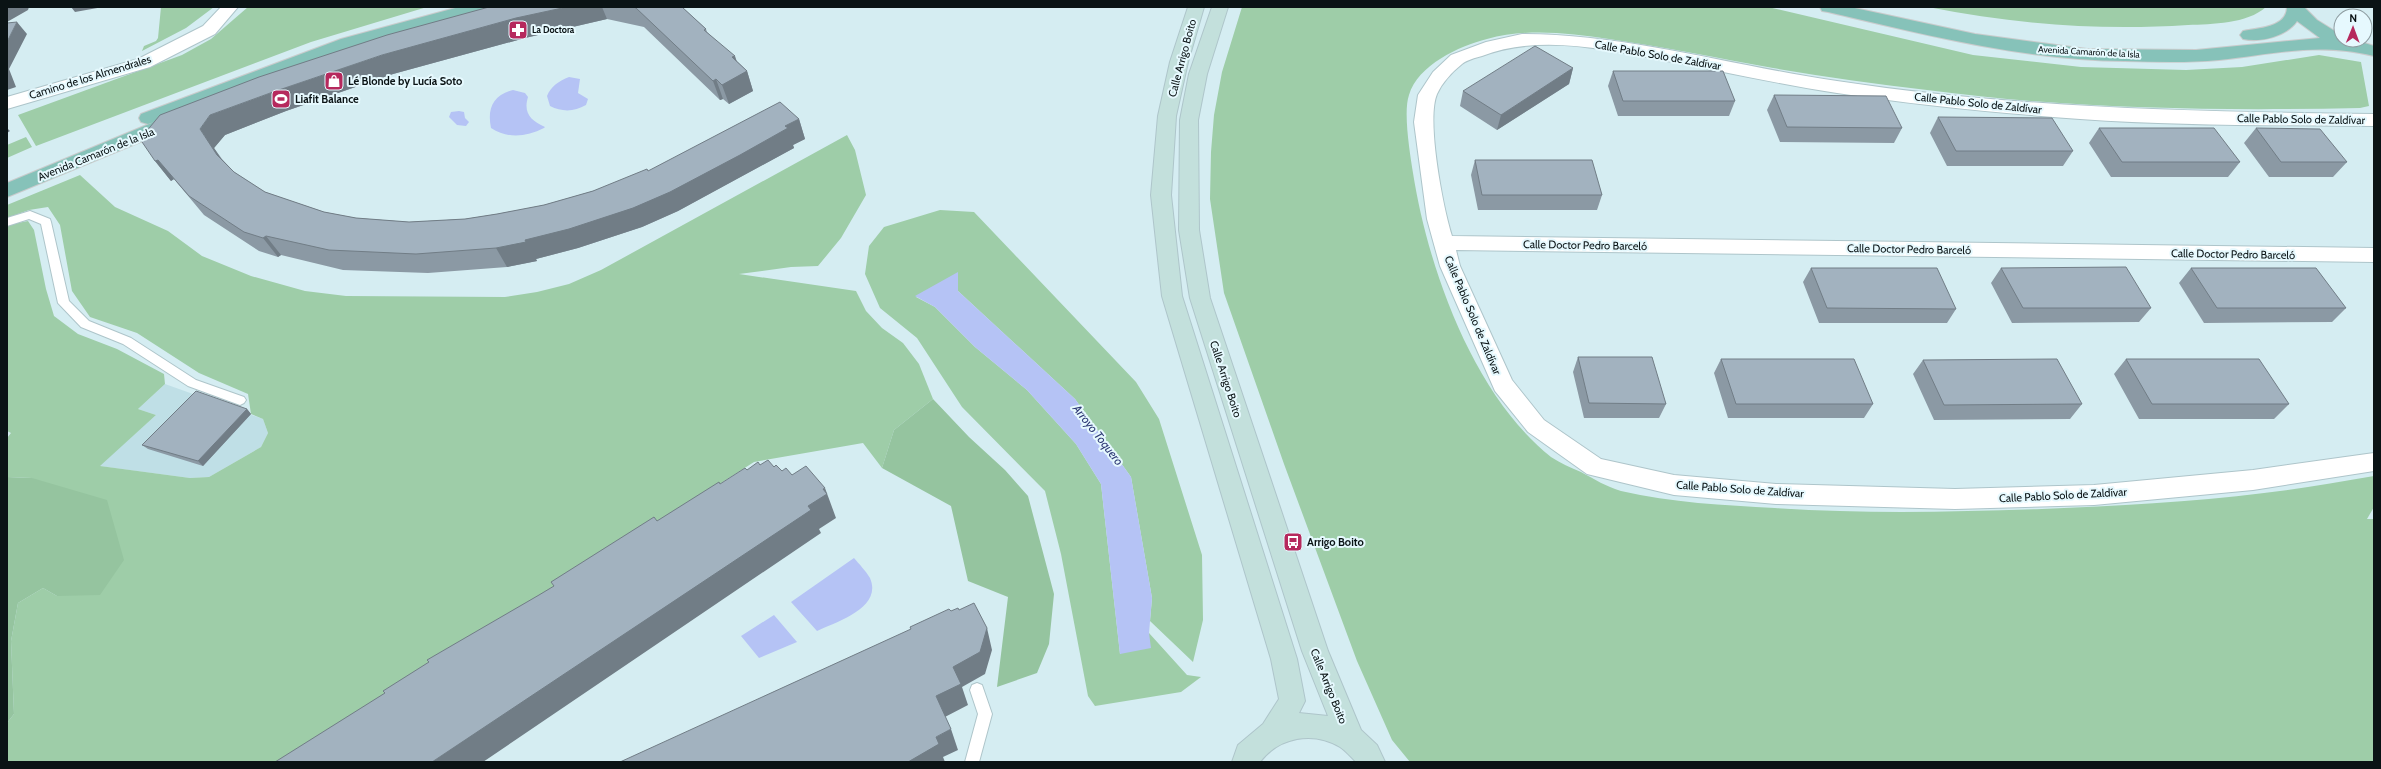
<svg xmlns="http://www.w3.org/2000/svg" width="2381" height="769" viewBox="0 0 2381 769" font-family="Cabin,sans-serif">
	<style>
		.built { fill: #bfdfe6 }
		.green { fill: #9ecda8 }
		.forest { fill: #95c49f }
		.water { fill: #b5c3f5 }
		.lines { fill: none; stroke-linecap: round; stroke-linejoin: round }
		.lane-casing { stroke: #aec5ca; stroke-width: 2 }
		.street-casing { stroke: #aec5ca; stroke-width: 2 }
		.secondary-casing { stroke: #aec5ca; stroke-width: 2 }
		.primary-casing { stroke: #c9cbcc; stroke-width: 2 }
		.lane { fill: #fff; fill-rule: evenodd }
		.street { fill: #fff; fill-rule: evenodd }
		.secondary { fill: #c3e0dc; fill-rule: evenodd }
		.primary { fill: #86c2b9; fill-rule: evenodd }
		.wall { fill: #8b99a4 }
		.shaded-wall { fill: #717d86 }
		.building { fill: #a2b2bf; stroke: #717d86 }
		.labels { text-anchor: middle; stroke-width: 4; stroke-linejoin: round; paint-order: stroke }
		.far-poi-label { font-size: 9px; font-weight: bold; fill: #0a1315; stroke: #e6f9fe; text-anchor: start }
		.far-street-label { font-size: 9px; fill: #0a1315; stroke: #e6f9fe }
		.street-label { font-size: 11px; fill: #0a1315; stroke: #e6f9fe }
		.poi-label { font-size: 11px; font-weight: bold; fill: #0a1315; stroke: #e6f9fe; text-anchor: start }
		.water-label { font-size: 12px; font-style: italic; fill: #2f3a76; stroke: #e6f9fe }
	</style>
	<rect width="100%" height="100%" fill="#d5edf2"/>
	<path class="built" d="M165 384 263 419 268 433 261 447 209 477 190 478 99 466 156 415 138 409Z"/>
	<path class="green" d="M161 7H214L186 28 142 51 144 46 156 41 158 38Z
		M248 7H427L311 42 36 146 18 115 182 55 211 39Z
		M1242 7H1768L1973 55 2081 67 2186 70 2242 67 2319 55 2361 62 2369 106 2360 108C2216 111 2070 109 1927 90 1876 84 1824 77 1773 68 1718 58 1664 47 1609 39 1569 33 1526 28 1487 39 1459 46 1418 65 1409 95 1403 112 1410 154 1413 173 1428 268 1473 395 1551 457 1560 463 1571 468 1581 472 1594 479 1607 487 1621 491 1672 503 1724 505 1775 508 1864 514 1953 512 2042 509 2116 506 2191 502 2264 493 2301 489 2337 482 2374 476V507L2367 519H2374V762H1410L1392 740 1357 661 1284 464 1224 293 1210 199 1211 152 1214 115 1222 72Z
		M1928 7H2266C2247 24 2212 24 2188 25 2098 31 2016 24 1928 7Z
		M847 135 855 150 866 195 841 238 818 266 791 267 739 274 856 291 866 311 882 328 903 343 919 364 933 399 894 430 882 468 863 443 754 462 284 762H7V723L14 714 11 641 18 603 43 588 57 596 32 478 7 477V438L11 433 7 431V225L28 221 34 230 46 289 54 316 78 334 117 349 164 374 165 384 138 409 156 415 100 466 190 478 209 477 261 447 268 433 263 419 251 414 248 394 199 373 137 333 90 317 72 291 60 225 48 207 29 210 7 218V205L80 175 115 207 168 231 202 256 251 276 305 291 346 296 505 297 537 292 569 284 601 270Z
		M26 137 32 147 7 158V145Z
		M940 210 974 212 1136 382 1159 419 1202 555 1203 620 1193 662 1150 621 1152 598 1131 477 1075 399 958 291 916 297 935 307 975 347 1027 390 1076 444 1101 484 1120 654 1149 633 1187 675 1201 677 1181 692 1095 706 1088 696 1061 554 1045 491 962 407 917 338 880 308 865 274 869 246 884 227Z"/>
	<path class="forest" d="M933 399 969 437 1005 470 1028 496 1054 594 1049 644 1037 673 997 687 1008 597 968 581 951 506 882 468 894 430Z
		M7 477 32 478 107 500 124 560 100 595 57 596 43 588 18 603 11 641 14 714 7 723Z"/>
	<path class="water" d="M569 77 580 79 578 93 588 99 586 105C574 112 562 112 550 106L547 96C551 86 559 81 569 77Z
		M513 90 525 93 528 97C523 113 531 121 545 127L544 128C526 137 508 139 491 128 487 109 493 95 513 90Z
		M459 111 464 112 465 118 469 122 466 126 457 125 449 117 451 112Z
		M958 272V291L1075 399 1131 477 1152 598 1149 633 1151 648 1120 654 1101 484 1076 444 1027 390 975 347 935 307 915 296Z
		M854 558C859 564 866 571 870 578 883 608 836 622 817 631L791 602Z
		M774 615 797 642 759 658 741 636Z"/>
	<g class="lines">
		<g class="lane-casing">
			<path id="lane" d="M30 211 50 219 51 222 69 301 89 321 131 338 196 380 244 397 246 400 244 403 240 405 188 386 123 344 81 327 58 303 41 224 29 219 7 226V218Z
				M977 683 982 685 992 714 979 762H965L978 714 970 690 972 685Z"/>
		</g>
		<g class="street-casing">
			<path id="street" d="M221 7H238L215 34 150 67 7 109V97L138 59 203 26Z
				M1522 34C1628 34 1732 66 1837 81 2015 108 2194 112 2374 114V126C2276 125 2178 126 2080 119 1999 113 1917 105 1837 93 1779 84 1720 71 1662 60 1603 49 1540 34 1482 56 1475 58 1467 60 1462 64 1452 72 1442 83 1437 94 1426 120 1443 207 1452 236L2374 248V262L1456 250 1460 266 1512 380 1544 420 1601 459 1674 475 1776 484 1955 489 2094 485 2253 470 2374 453V471L2253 490 2094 505 1955 509 1776 504 1674 495 1587 474 1528 432 1495 391 1440 266 1427 219 1414 122 1418 95 1433 72 1451 55 1486 42Z"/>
		</g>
		<g class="secondary-casing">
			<path id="secondary" d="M1188 7H1204L1188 62 1176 116 1171 195 1182 296 1297 659 1305 701 1299 713 1328 716 1302 651 1190 298 1179 230 1180 120 1189 74 1212 7H1228L1207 74 1198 120 1199 230 1210 298 1328 651 1361 730 1377 745 1385 762H1356C1351 757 1346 751 1340 747 1313 731 1279 737 1260 762H1232L1238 745 1263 724 1279 699 1271 659 1162 296 1151 195 1158 116 1170 62Z"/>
		</g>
		<g class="primary-casing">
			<path id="primary" d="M459 7H486L484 11 353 47 169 117 179 118 181 122 179 126 7 197V183L154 122 148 124 141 122 139 118 141 114 341 39Z
				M1820 7H1850L1975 34 2087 49 2196 50 2320 38 2297 21C2287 36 2261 43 2243 39L2240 35 2243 31C2257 28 2287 28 2287 7H2304L2317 20 2341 35V40H2355L2374 46V56C2317 42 2275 54 2219 60 2188 63 2156 62 2125 61 2024 60 1926 35 1828 12L1822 11Z"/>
		</g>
		<use href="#lane" class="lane"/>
		<use href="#street" class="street"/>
		<use href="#secondary" class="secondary"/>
		<use href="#primary" class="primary"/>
	</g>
	<path class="wall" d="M489 7H682L706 29 707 32 747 71 753 91 729 104 723 99 720 100 644 27 607 19 525 38 393 74 286 111 225 135 214 148 222 159 234 172 265 192 324 212 356 218 409 222 465 219 497 214 544 205 593 191 799 119 805 139 793 145 794 148 746 174 678 211 642 227 578 248 536 259 537 261 507 267 428 273 343 270 281 255 278 257 259 251 204 215 174 179 171 181 155 161Z
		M1573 68 1569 84 1497 130 1460 106 1463 91Z
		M1613 71 1735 101 1729 116H1618L1608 86Z
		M1774 95 1902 128 1894 143 1780 142 1767 110Z
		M1938 117 2073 151 2063 166H1947L1930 133Z
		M2099 128 2240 162 2228 177H2111L2089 143Z
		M2256 128 2347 162 2333 177H2269L2244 143Z
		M1475 160 1602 195 1597 210H1478L1471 175Z
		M1811 268 1956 309 1947 323H1819L1803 282Z
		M2001 268 2151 308 2139 322 2012 323 1991 283Z
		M2191 268 2346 308 2332 322 2204 323 2179 283Z
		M1578 357 1666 404 1659 418H1584L1573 372Z
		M1721 359 1873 404 1864 418H1728L1714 373Z
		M2126 359 2289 404 2274 419H2139L2114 374Z
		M1923 360 2082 404 2070 419 1934 420 1913 374Z
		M247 409 251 414 203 466 148 449 142 445Z"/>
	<path class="shaded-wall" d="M7 7H29L28 10 7 22Z
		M71 7H103L75 12Z
		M567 7H602L607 19 525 38 393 74 286 111 225 135 214 148 231 174 217 155 200 129 210 115 273 92 382 55 516 18Z
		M17 22 27 34 9 69 16 87 7 90V42Z
		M735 56 741 74 747 71 753 91 729 104 722 85 732 57Z
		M1573 68 1569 84 1497 130 1501 115Z
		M716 79 723 99 720 100 713 81Z
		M799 119 805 139 793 145 794 148 678 211 642 227 578 248 536 259 537 261 507 267 496 248 525 240 785 126Z
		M7 128 10 131 7 133Z
		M158 160 174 179 171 181 155 161Z
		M266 236 281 255 278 257 263 238Z
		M247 409 251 414 203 466 198 461Z
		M825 488 836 518 819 529 821 533 483 762H432L808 506 823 489Z
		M987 628 992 650 985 674 962 687 968 705 943 718 936 696 953 667Z
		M951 729 958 750 943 757 945 762H908L936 737Z"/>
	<path class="building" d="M489 7H567L516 18 382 55 273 92 210 115 200 129 217 155 234 172 265 192 324 212 356 218 409 222 465 219 497 214 544 205 593 191 647 169 648 171 780 102 799 119 785 126 788 128 740 155 670 192 633 208 569 229 525 240 526 242 496 248 416 254 329 250 266 236 263 238 244 232 189 196 158 160 155 161 140 139 160 115 259 77 387 35Z
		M633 7H682L706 29 704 30 735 56 732 57 747 71 722 85 716 79 713 81 636 8Z
		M17 22 7 42V23Z
		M1535 46 1573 68 1501 115 1463 91Z
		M1613 71H1723L1735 101H1623Z
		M1774 95 1886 96 1902 128 1787 127Z
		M1938 117 2052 118 2073 151H1956Z
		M2099 128H2214L2240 162H2122Z
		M2256 128 2320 129 2347 162H2281Z
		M1475 160H1592L1602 195H1482Z
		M2126 267 2151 308H2023L2001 268Z
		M1811 268H1937L1956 309 1827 308Z
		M2191 268H2316L2346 308H2217Z
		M1578 357H1652L1666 404 1589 403Z
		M1721 359H1854L1873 404H1736Z
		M2057 359 2082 404 1944 405 1923 360Z
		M2126 359H2259L2289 404H2152Z
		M196 391 247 409 198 461 142 445Z
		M768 460 774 467 776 465 782 471 786 468 792 475 806 466 825 488 823 489 827 494 808 506 811 510 432 762H275L385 693 383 691 429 662 427 660 539 595 554 586 551 582 654 517 657 521 719 482 720 484 745 468 747 470 758 462 760 465Z
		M974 603 987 628 980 652 953 667 961 684 936 696 951 729 936 737 939 744 908 762H620L911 629 910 627 949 609 951 611 958 608 959 610Z"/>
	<defs>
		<g id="pharmacy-square" transform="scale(1)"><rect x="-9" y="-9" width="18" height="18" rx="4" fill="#b6295d" stroke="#e6f9fe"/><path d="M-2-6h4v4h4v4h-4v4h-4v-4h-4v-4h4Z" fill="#fff"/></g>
		<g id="shop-square" transform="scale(1)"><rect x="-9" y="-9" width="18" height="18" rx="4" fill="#b6295d" stroke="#e6f9fe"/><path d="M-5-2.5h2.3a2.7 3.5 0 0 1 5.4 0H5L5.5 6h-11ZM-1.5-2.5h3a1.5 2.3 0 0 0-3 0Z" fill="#fff"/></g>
		<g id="stadium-square" transform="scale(1)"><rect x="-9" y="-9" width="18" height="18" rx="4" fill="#b6295d" stroke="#e6f9fe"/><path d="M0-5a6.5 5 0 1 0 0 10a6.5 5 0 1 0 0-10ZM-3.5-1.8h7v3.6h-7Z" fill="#fff"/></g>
		<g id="bus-square" transform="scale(1)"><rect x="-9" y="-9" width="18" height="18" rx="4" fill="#b6295d" stroke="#e6f9fe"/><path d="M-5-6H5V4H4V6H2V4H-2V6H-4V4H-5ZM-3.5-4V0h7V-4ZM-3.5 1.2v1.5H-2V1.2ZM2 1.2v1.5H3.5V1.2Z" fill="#fff"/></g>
	</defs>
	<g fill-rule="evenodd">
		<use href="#pharmacy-square" x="518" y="30"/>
		<use href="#shop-square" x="334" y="81"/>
		<use href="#stadium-square" x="281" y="99"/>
		<use href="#bus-square" x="1293" y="542"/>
	</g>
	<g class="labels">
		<g class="far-poi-label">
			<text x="532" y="33">La Doctora</text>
		</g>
		<g class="far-street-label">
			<text transform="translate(2089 52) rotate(3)" y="3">Avenida Camarón de la Isla</text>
		</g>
		<g class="street-label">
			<text transform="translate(1658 55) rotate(10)" y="4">Calle Pablo Solo de Zaldívar</text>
			<text transform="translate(1182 58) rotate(-75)" y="4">Calle Arrigo Boito</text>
			<text transform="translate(90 77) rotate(-17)" y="4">Camino de los Almendrales</text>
			<text transform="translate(1978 103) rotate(6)" y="4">Calle Pablo Solo de Zaldívar</text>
			<text transform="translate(2301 119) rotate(1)" y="4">Calle Pablo Solo de Zaldívar</text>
			<text transform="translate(96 154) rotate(-22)" y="4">Avenida Camarón de la Isla</text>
			<text transform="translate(1585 245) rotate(1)" y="4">Calle Doctor Pedro Barceló</text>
			<text transform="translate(1909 249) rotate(1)" y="4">Calle Doctor Pedro Barceló</text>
			<text transform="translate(2233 254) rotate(1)" y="4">Calle Doctor Pedro Barceló</text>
			<text transform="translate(1473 315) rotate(67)" y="4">Calle Pablo Solo de Zaldívar</text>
			<text transform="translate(1226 379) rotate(72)" y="4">Calle Arrigo Boito</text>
			<text transform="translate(1740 489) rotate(4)" y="4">Calle Pablo Solo de Zaldívar</text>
			<text transform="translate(2063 495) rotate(-3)" y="4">Calle Pablo Solo de Zaldívar</text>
			<text transform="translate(1329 686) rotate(68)" y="4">Calle Arrigo Boito</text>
		</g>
		<g class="poi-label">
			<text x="348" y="85">Lé Blonde by Lucía Soto</text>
			<text x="295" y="103">Liafit Balance</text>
			<text x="1307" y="546">Arrigo Boito</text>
		</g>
		<g class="water-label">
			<text transform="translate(1098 435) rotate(52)" y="4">Arroyo Toquero</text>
		</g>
	</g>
	<rect width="2381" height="769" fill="none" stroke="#0a1315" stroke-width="16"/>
	<g transform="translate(2353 28) rotate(1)"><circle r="19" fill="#e6f9fe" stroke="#8e9da1"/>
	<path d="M0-3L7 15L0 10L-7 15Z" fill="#b6295d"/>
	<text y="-6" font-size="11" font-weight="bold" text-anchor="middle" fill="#0a1315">N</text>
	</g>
</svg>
